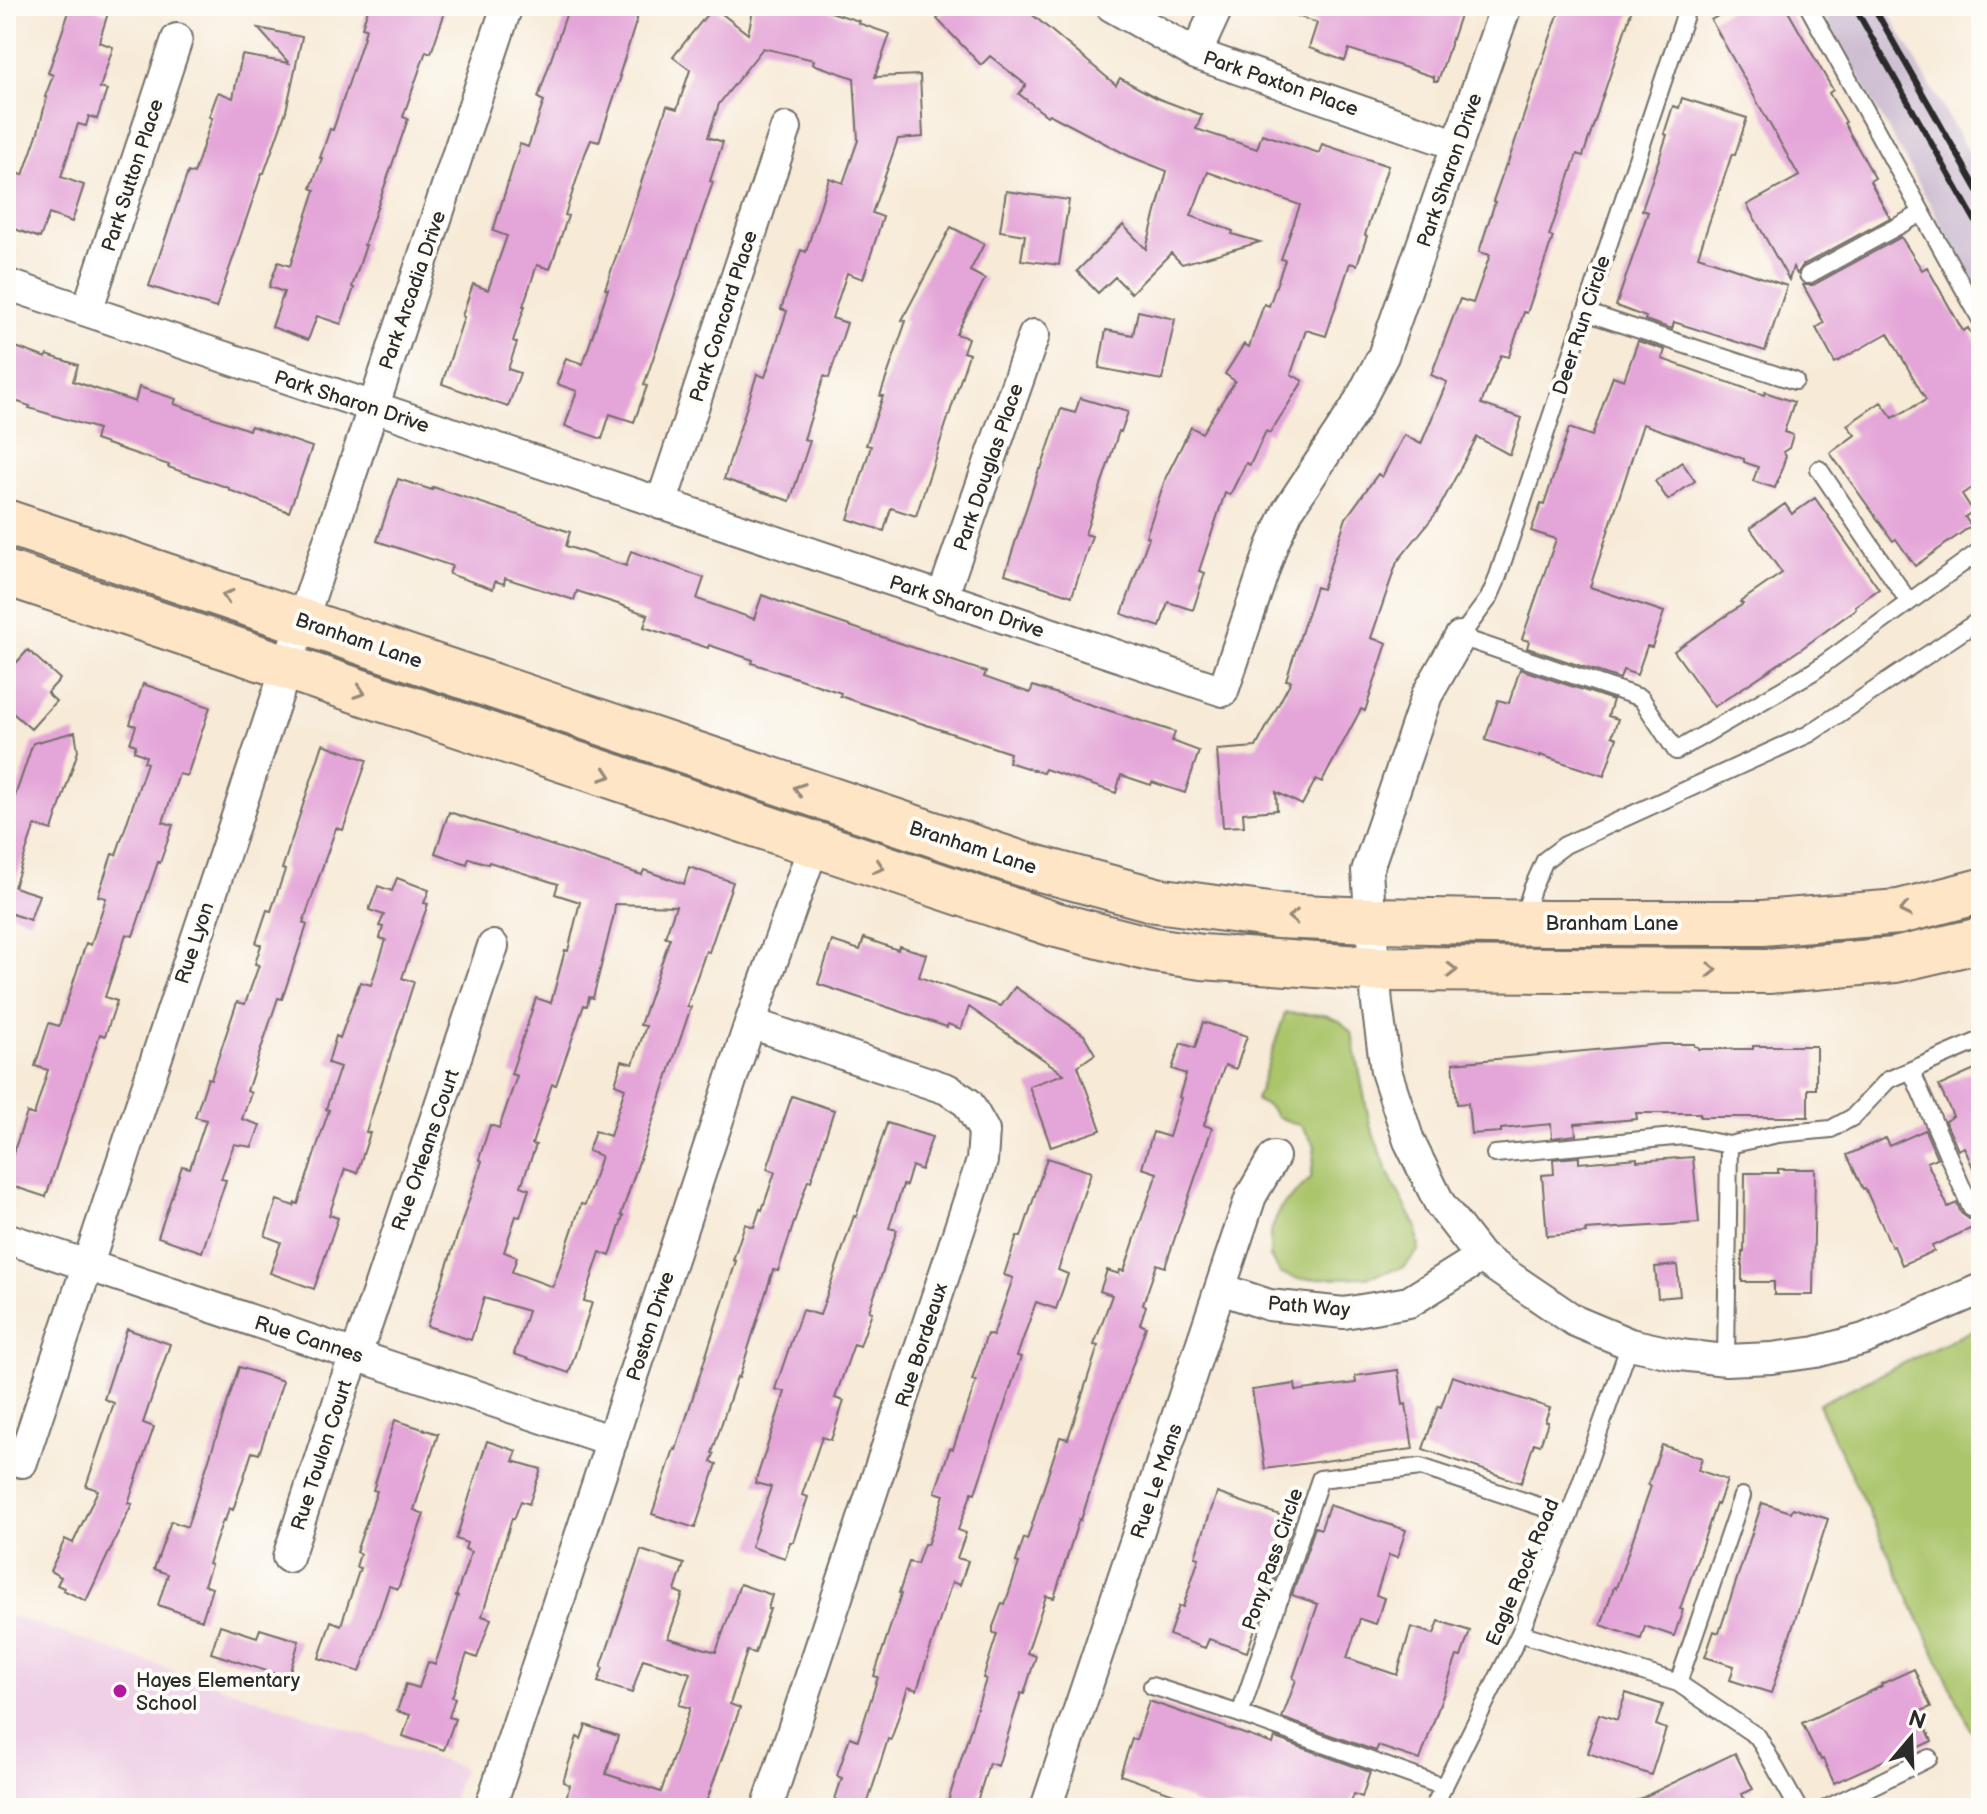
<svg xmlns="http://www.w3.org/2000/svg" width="1987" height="1814" viewBox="0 0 1987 1814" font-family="'Balsamiq Sans',sans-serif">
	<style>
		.built { fill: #efd0e6 }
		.industrial { fill: #cdbed2 }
		.green { fill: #aac56b; stroke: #6a784b; stroke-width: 2 }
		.building { fill: #e4a5d8; fill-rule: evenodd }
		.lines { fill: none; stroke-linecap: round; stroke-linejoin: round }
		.lane-casing { stroke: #726e67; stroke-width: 20 }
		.street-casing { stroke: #726e67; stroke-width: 34 }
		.secondary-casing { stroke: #726e67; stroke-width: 48 }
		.lane { stroke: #fff; stroke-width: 16 }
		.street { stroke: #fff; stroke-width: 30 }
		.secondary { stroke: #fee5c5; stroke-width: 44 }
		.rail { stroke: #2b2b2b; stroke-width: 6 }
		.oneway { stroke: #948878 }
		.poi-dot { fill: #b5179e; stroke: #fdfcf7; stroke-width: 3 }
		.labels { text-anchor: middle; stroke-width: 8; stroke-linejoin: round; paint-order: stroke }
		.street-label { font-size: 20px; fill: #2b2b2b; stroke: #fdfcf7 }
		.poi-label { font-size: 20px; fill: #2b2b2b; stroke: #fdfcf7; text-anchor: start }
	</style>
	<rect width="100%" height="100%" fill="#fdfcf7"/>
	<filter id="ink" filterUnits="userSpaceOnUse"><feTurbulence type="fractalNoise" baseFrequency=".0125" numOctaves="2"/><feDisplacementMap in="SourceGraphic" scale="16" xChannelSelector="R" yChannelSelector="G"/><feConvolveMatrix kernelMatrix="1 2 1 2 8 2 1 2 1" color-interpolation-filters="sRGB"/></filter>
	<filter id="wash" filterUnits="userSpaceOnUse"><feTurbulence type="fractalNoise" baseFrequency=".006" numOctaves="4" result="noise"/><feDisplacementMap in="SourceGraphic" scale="32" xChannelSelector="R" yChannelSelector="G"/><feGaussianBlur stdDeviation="1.8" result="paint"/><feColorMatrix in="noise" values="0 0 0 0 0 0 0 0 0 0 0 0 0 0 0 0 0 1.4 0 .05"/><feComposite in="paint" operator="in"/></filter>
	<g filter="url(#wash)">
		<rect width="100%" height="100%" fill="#f7ead7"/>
		<path class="built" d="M6 1614 463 1768 450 1808H6Z"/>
		<path class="industrial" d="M1819 6H1885L1981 175V295Z"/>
		<path class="green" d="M1285 1013 1325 1015 1340 1021 1352 1033 1370 1125 1389 1175 1417 1228 1419 1250 1404 1267 1366 1277 1299 1279 1281 1274 1270 1257V1233L1281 1207 1311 1178 1315 1146 1302 1126 1277 1117 1269 1107 1256 1100Z
			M1981 1326V1751L1818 1404Z"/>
		<g id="blocks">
			<path class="building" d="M71 6H86L108 13 99 42 113 47 100 88 107 90 97 119 89 116 86 126 78 124 61 177 84 185 72 222 49 214 40 238 6 226V170L23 175 38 132 47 97H45L53 75 48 73Z
				M369 6H447L431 53 426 51 403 117 408 119 364 245H366L352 287 354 288 341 324 317 316 308 340 272 327 284 292 269 287 278 262 290 266 315 190 311 188 322 158H320L330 129 333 130 363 40 366 28 362 27Z
				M569 6H641L619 76H621L599 142 591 140 585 154 565 215 568 216 550 269 537 265 523 306H525L513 341 517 343 508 369 520 373 508 407 442 384 464 317 462 316 473 284 488 290 507 236 493 231 520 144 528 147 544 101 538 98Z
				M754 6H812L859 21 858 23 890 34 875 77 920 75 923 137 898 139 872 213 883 217 863 279 847 273 832 318 847 323 829 378 824 376 804 439 810 441 790 501 724 479 757 374 765 377 787 311 781 309 801 250 806 252 829 178 843 183 858 140 854 78 813 64 814 60 763 48 719 104 708 137 723 142 710 181 713 182 644 385 647 386 634 422 610 414 602 439 565 426 577 391 557 384 566 358 583 364 608 289H605L667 106 677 109 690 70 673 57 713 7 748 34Z
				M950 6H1022L1116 85 1120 78 1157 98 1202 115 1196 129 1257 149 1262 134 1319 153 1322 144 1388 166 1365 235 1367 236 1357 265 1350 263 1326 336 1306 330 1291 374 1303 381 1270 433 1266 431 1250 465 1246 463 1230 495 1225 493 1199 571 1205 573 1193 610 1168 602 1160 627 1122 614 1149 537 1146 536 1166 477 1191 427 1202 433 1235 381 1225 374 1244 344 1249 347 1264 304 1269 306 1285 260 1281 259 1300 205 1208 172 1191 216 1233 231 1232 234 1260 242 1182 264 1171 253 1131 293 1115 277 1098 293 1077 271 1123 225 1146 249 1167 171 1129 156 1049 114 1047 116 1019 94 1026 85 990 56 981 65 937 19Z
				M1278 6H1463L1438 81H1434V77L1349 49 1345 61 1309 48 1317 23 1278 9Z
				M1561 6H1633L1583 156 1577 154 1549 236 1553 237 1527 313 1524 312 1509 357 1501 355 1481 404 1522 418 1510 455 1477 437 1437 512 1397 562 1371 638 1387 643 1365 711 1361 709 1322 782 1316 779 1302 805 1276 792 1277 810 1243 813 1244 826 1223 827 1217 750 1256 747 1291 681 1286 680 1316 587 1322 589 1346 518 1378 474 1382 477 1404 435 1421 444 1447 382 1431 375 1460 299 1473 303 1490 255 1479 252 1495 202 1493 201 1506 164 1507 165Z
				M1736 6H1785L1833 90 1829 93 1846 122 1844 123 1875 178 1870 181 1890 218 1803 265 1797 274 1793 267 1789 280 1747 205 1799 176 1711 20Z
				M258 28 302 37 286 111 264 173H262L216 308 149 286 188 172 194 174 212 118 209 117 218 92 233 98 242 55 289 63Z
				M1682 98 1747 118 1735 155 1732 154 1698 256 1787 286 1765 351 1674 322 1672 329 1645 320 1646 317 1616 306 1648 212 1642 210 1667 135 1664 134 1673 106 1679 108Z
				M1006 191 1069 200 1059 265 1021 260 1025 235 1000 231Z
				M951 227 984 244 970 271 985 279 956 334 968 338 963 352 969 354 916 516 891 508 884 531 848 519 871 446 866 445 883 396H880L906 321 902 320Z
				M1901 237 1922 270 1927 267 1963 331 1968 328 1981 350V483L1962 494 1973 511 1965 517 1971 526 1915 566 1896 539 1893 541 1830 453 1855 435 1847 425 1881 402 1893 418 1926 400 1888 333 1835 363 1816 328 1824 323 1803 285H1813Z
				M1138 311 1175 319 1162 380 1099 368 1106 330 1133 335Z
				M1638 341 1665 350 1662 359 1764 395 1765 392 1794 402 1784 432 1793 435 1789 448 1783 452 1786 456 1775 488 1753 481 1758 467 1744 462V459L1643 424 1590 587 1664 612 1652 647 1647 646 1637 675 1623 670 1620 679 1527 648 1529 641 1522 639 1556 539 1531 531 1541 504 1544 505 1569 428 1592 436 1613 376 1624 380Z
				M13 346 46 358 47 355 78 365 73 381 135 402 139 387 176 399 174 404 249 430 251 426 312 447 289 512 229 490V488L168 467 169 465 95 440 98 429 29 408 30 406 6 398V350L11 352Z
				M1080 398 1128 412 1121 432 1119 431 1085 534 1092 536 1072 596 1005 574 1039 469H1041L1061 409 1075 413Z
				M1682 462 1695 481 1668 500 1655 481Z
				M398 479 432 490 433 487 570 532 566 546 626 566 631 551 704 578 697 599 754 619 762 595 796 608 986 672 984 677 1030 693 1033 686 1175 732 1172 741 1199 751 1185 793 1152 782 1151 785 1121 775 1116 793 1045 769 1043 773 1008 762 1010 753 840 696 841 693 752 663 753 660 709 645 708 648 644 627 648 615 618 604 577 591 574 600 505 578 504 584 495 581 493 589 449 574 452 566 377 541Z
				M1815 498 1879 589 1855 606 1856 609 1801 649 1714 707 1674 651 1743 604 1740 602 1782 573 1750 528 1785 504 1792 514Z
				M28 650 60 679 47 693 56 701 31 729 6 707V674Z
				M1520 669 1613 700 1608 716 1618 719 1612 736 1617 738 1604 776 1540 755V757L1485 740 1498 700 1509 703Z
				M143 684 210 707 187 776 179 774 163 822 173 825 160 863 158 862 133 936 126 934 105 997 117 1001 105 1036 100 1034 46 1197 6 1184V1174L27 1113 34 1115 48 1070 35 1066 49 1023 59 1026 86 943 91 945 106 898 98 896 112 854 116 855 147 763 144 762 146 756 134 751 136 745 130 743 136 726 130 724Z
				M75 732 78 751 52 830 35 825 14 887 39 895 30 920 6 912V823L33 743Z
				M323 744 367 760 343 830 336 828 303 923 307 925 282 999 278 998 247 1091 251 1093 242 1119 260 1125 252 1147 234 1144 221 1179 226 1180 202 1252 158 1237 182 1166 190 1168 206 1120 195 1117 208 1078 211 1079 237 1002 245 1004 259 965 255 964 261 945 256 943 267 910 271 911 285 870 282 869Z
				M449 812 642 875 644 870 684 884 689 867 733 882 709 952 706 951 687 1006 691 1007 621 1215 623 1216 610 1256 600 1252 584 1301 592 1303 569 1373 514 1354 528 1311 484 1298 471 1340 427 1326 482 1161 479 1159 490 1125 499 1128 517 1076 511 1074 536 998 551 1003 565 950 568 951 580 902 555 894 558 884 489 862 488 864 469 858 467 864 435 853ZM615 904 676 906 665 937 670 938 640 1025 646 1026 633 1064 622 1061 615 1084 625 1088 610 1136 595 1131 588 1151 601 1156 585 1205 581 1204 553 1287 512 1272 517 1257 504 1252 516 1216 520 1217 529 1189 521 1186 536 1145 532 1144 552 1084 556 1085 584 1005 587 1006 589 997 593 998 614 914Z
				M397 878 429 890 424 903 428 904 402 978 414 982 366 1132 370 1133 357 1173 345 1169 329 1215 338 1218 314 1289 270 1273 281 1242 265 1236 277 1200 294 1206 295 1203 298 1204 329 1110 326 1109 340 1067 328 1063 336 1036 340 1038 360 982 371 985 386 940 380 938 383 927 379 926 384 915 369 910 378 886 392 891Z
				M864 938 898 950 899 946 926 954 919 977 1001 1006 1015 987 1084 1035 1095 1054 1078 1066 1101 1130 1051 1147 1029 1086 1064 1074 969 1007 961 1029 948 1024 947 1027 818 984 832 941 860 950Z
				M1203 1022 1247 1036 1236 1069 1225 1065 1218 1084 1204 1125 1212 1128 1165 1267 1157 1264 1143 1304 1146 1306 1140 1324 1146 1327 1108 1435 1081 1520 1079 1519 1054 1598 1046 1596 1027 1653 1036 1656 1024 1694 1021 1693 998 1766 989 1763 975 1808H946L986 1679 983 1678 997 1634 993 1633V1627L1002 1603 1005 1604 1019 1563 1016 1562 1024 1538 1027 1540 1060 1437 1068 1439 1098 1346 1094 1345 1112 1295 1100 1291 1107 1270 1119 1274 1120 1270 1124 1271 1157 1173 1142 1168 1153 1132 1169 1137 1181 1098 1179 1097 1186 1074 1172 1069 1181 1043 1195 1048Z
				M1662 1044H1694V1046L1698 1047V1049H1753V1046H1816V1089H1808V1117H1700V1113H1636L1637 1119 1575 1124 1576 1135 1552 1138 1551 1124 1501 1129V1132L1471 1134 1468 1103 1457 1104 1453 1063Z
				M1981 1067V1186L1964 1147 1958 1150 1945 1121 1951 1118V1117L1953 1116 1939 1086Z
				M792 1096 834 1110 811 1181 808 1180 778 1271 773 1270 739 1378 737 1377 712 1453 714 1454 711 1462 717 1464 695 1528 652 1514 674 1449 676 1450 736 1261 733 1260 745 1224 754 1227 760 1209 762 1210 775 1172 767 1169Z
				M887 1123 932 1137 921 1170 912 1166 906 1186 903 1185 889 1228 897 1230 869 1311 872 1312 860 1346 854 1344 835 1398 844 1401 831 1440 822 1437 802 1495 808 1497 793 1542H790L785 1558 751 1547 771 1487 755 1483 785 1392 775 1389 802 1310 820 1315 854 1216 856 1217Z
				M1925 1130 1937 1158 1927 1162 1948 1207 1957 1203 1961 1213 1969 1219 1976 1218 1981 1212V1224L1932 1246 1934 1251 1902 1265 1894 1246 1892 1247 1865 1188 1863 1189 1847 1155 1885 1138 1889 1146Z
				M1579 1157V1163L1637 1158V1161L1693 1157 1699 1223 1585 1230 1586 1233 1547 1236 1542 1175 1554 1174 1553 1159Z
				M1047 1158 1091 1172 1058 1270 1068 1274 1056 1309 1036 1302 1017 1356 1021 1357 975 1493 972 1492 958 1530 966 1533 957 1558 968 1561 960 1585 952 1582 917 1690 908 1687 891 1740 888 1739 866 1808H832L842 1778 837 1776 850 1737 858 1740 878 1677 874 1676 901 1594 899 1593 909 1562 917 1564 924 1544 927 1545 944 1495 935 1492 950 1448 953 1449 976 1381 972 1380 987 1334 993 1336 1013 1278 1004 1275 1017 1236 1021 1237Z
				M1778 1169H1815L1813 1295H1774V1282H1742V1252H1744L1745 1173H1778Z
				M1677 1265 1680 1296 1658 1298 1655 1267Z
				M127 1329 170 1344 143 1423 154 1427 128 1503 132 1504 86 1601 63 1590 64 1588 57 1585 61 1577 50 1571 65 1539 73 1543 98 1490 86 1486 114 1403 104 1399Z
				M239 1367 283 1381 259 1454 252 1452 233 1510 229 1508 225 1521 223 1520 208 1564 211 1565 204 1585 212 1588 202 1620 158 1605 168 1574 154 1569 171 1521 187 1527Z
				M1398 1370 1403 1405 1406 1404 1413 1449 1265 1469 1252 1390 1295 1384 1296 1391 1356 1383 1355 1376Z
				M1452 1376 1550 1408 1545 1421 1548 1422 1540 1445 1534 1443 1521 1483 1423 1449 1438 1406 1441 1407Z
				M395 1420 438 1434 414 1510 424 1514 398 1589 389 1586 360 1672 319 1658 331 1621 341 1625 360 1568 356 1567 360 1554 356 1552 377 1491 373 1490Z
				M487 1441 517 1451 513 1461 541 1469 529 1504 521 1501 514 1519 512 1518 482 1616 491 1619 477 1658 467 1654 452 1697 455 1698 449 1717 455 1719 444 1750 403 1736 410 1715 397 1711 406 1684 419 1688 428 1662 435 1665 458 1596H456L471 1552 465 1549 467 1543 456 1539Z
				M1662 1445 1702 1458 1698 1470 1727 1480 1718 1505 1716 1504 1680 1609 1683 1610 1674 1636 1645 1626 1641 1639 1601 1625 1614 1587 1616 1588 1651 1486 1648 1485Z
				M1217 1493 1294 1520 1271 1588H1269L1247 1652 1209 1639 1205 1648 1169 1635 1179 1606 1183 1607 1199 1558 1195 1557Z
				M1762 1503 1791 1512 1793 1508 1828 1519 1771 1693 1730 1680 1734 1666 1705 1657 1714 1631 1719 1633Z
				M1329 1505 1406 1530 1397 1558 1389 1555 1376 1595 1384 1598 1376 1624 1360 1619 1347 1658 1397 1675 1411 1627 1434 1634 1439 1621 1470 1631 1461 1657 1457 1656 1420 1760 1378 1746 1376 1751 1282 1718 1296 1680 1293 1678 1318 1604 1292 1595 1315 1527 1321 1529Z
				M641 1550 684 1564 675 1591 683 1594 668 1638 716 1652 740 1584 772 1595 768 1609H770L755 1653 747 1651 730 1704 740 1708 704 1808H563L570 1785 563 1782 577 1737 581 1739 586 1725 618 1736 606 1774 661 1792 690 1708 679 1705 690 1673 643 1659 632 1693 598 1682 603 1668 601 1667Z
				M220 1625 257 1637 260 1629 299 1641 288 1678 211 1653Z
				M1914 1669 1931 1707 1919 1712 1932 1741 1908 1752 1907 1750 1834 1783 1823 1759 1821 1760 1819 1755 1818 1756 1802 1723 1882 1686 1881 1684Z
				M1626 1693 1663 1705 1656 1725 1666 1729 1651 1775 1588 1753 1592 1741 1590 1740 1599 1714 1617 1720Z
				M1149 1701 1273 1744 1275 1738 1370 1772 1362 1797 1354 1794 1349 1808H1207L1190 1802 1191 1800 1120 1775 1132 1739 1136 1740Z
				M1735 1753 1753 1789 1742 1794 1748 1808H1621Z"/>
		</g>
	</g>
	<g filter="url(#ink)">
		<use href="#blocks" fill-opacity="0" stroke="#726e67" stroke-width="2"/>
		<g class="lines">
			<g class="lane-casing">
				<path id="lane" d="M1688 6 1496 582 1489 598 1460 637 1641 698 1676 751 1814 671 1981 550
					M1808 6 1981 320
					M1808 275 1922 213
					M1585 312 1795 381
					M1819 469 1909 602
					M1522 921 1532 889 1545 860 1565 845 1809 734 1981 619
					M1911 1070 1971 1208
					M1495 1154 1684 1136 1729 1145 1778 1134 1831 1129 1853 1117 1888 1080 1981 1040
					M1726 1360 1729 1145
					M1520 1633 1678 1683 1758 1737 1798 1808
					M1678 1683 1742 1496
					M1152 1686 1240 1714 1444 1787
					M1240 1714 1320 1479 1421 1467 1569 1516
					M1433 1808 1520 1633 1569 1516 1630 1344
					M1827 1808 1929 1758"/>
			</g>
			<g class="street-casing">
				<path id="street" d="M1111 6 1196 54 1458 145
					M1196 54 1218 6
					M6 284 1223 691 1272 546 1288 510 1355 409 1383 356 1506 6
					M87 311 177 39
					M661 504 786 128
					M942 598 1034 335
					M1460 637 1427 695 1367 871 1377 1004 1386 1071 1409 1141 1440 1204 1481 1257 1575 1321 1630 1344 1680 1355 1726 1360 1772 1358 1816 1352 1864 1339 1981 1289
					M750 1023 947 1089 968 1103 984 1131 982 1161 767 1808
					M6 1238 612 1441
					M1221 1289 1269 1305 1344 1313 1409 1302 1481 1257
					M22 1462 507 6
					M288 1557 344 1385 367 1324 493 946
					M490 1808 750 1023 814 845
					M1046 1808 1251 1196 1274 1157"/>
			</g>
			<g class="secondary-casing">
				<path id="secondary" d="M6 522 1022 864 1156 900 1277 916 1371 920 1549 923H1762L1899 912 1981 891
					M6 573 1053 924 1154 950 1202 957 1374 969 1768 971 1895 960 1981 940"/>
			</g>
			<use href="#lane" class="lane"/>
			<use href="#street" class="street"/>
			<use href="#secondary" class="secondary"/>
			<path class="rail" d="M1854 6 1981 231
				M1873 6 1981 196"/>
		</g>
		<defs><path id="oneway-chevron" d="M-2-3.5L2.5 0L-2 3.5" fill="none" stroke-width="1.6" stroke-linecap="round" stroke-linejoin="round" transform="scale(2)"/></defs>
		<g class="oneway">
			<use href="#oneway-chevron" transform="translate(227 596) rotate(-162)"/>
			<use href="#oneway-chevron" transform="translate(360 692) rotate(19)"/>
			<use href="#oneway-chevron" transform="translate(606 775) rotate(19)"/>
			<use href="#oneway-chevron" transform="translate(799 789) rotate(-161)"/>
			<use href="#oneway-chevron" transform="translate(879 867) rotate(18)"/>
			<use href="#oneway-chevron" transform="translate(1905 910) rotate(168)"/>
			<use href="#oneway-chevron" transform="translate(1293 917) rotate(-178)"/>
			<use href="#oneway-chevron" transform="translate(1452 970)"/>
			<use href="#oneway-chevron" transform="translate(1712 970)"/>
		</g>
	</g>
	<circle class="poi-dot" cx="120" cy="1691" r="8"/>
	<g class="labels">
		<g class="street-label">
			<text transform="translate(1281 83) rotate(19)" y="7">Park Paxton Place</text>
			<text transform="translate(1449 170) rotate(-71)" y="7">Park Sharon Drive</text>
			<text transform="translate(132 175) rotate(-72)" y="7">Park Sutton Place</text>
			<text transform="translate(412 290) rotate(-71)" y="7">Park Arcadia Drive</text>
			<text transform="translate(723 316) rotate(-72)" y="7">Park Concord Place</text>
			<text transform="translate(1581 325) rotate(-72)" y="7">Deer Run Circle</text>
			<text transform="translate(352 401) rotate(18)" y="7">Park Sharon Drive</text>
			<text transform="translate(988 467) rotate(-71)" y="7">Park Douglas Place</text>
			<text transform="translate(967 606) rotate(18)" y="7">Park Sharon Drive</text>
			<text transform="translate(359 640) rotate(19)" y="7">Branham Lane</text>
			<text transform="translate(973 847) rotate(18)" y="7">Branham Lane</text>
			<text x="1612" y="930">Branham Lane</text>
			<text transform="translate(194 943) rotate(-72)" y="7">Rue Lyon</text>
			<text transform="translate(425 1150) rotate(-71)" y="7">Rue Orleans Court</text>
			<text transform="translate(1309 1306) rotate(5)" y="7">Path Way</text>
			<text transform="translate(650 1326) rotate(-72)" y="7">Poston Drive</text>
			<text transform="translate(309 1339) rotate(18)" y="7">Rue Cannes</text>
			<text transform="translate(921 1345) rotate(-72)" y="7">Rue Bordeaux</text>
			<text transform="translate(321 1455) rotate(-72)" y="7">Rue Toulon Court</text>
			<text transform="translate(1156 1481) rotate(-71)" y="7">Rue Le Mans</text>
			<text transform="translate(1272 1559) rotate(-71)" y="7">Pony Pass Circle</text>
			<text transform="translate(1522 1572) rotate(-67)" y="7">Eagle Rock Road</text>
		</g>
		<g class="poi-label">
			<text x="136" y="1687">Hayes Elementary<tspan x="136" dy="23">School</tspan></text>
		</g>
	</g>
	<rect width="1987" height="1814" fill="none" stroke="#fdfcf7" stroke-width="32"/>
	<g transform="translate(1911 1738) rotate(19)" stroke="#fdfcf7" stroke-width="6" paint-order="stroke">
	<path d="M0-6L14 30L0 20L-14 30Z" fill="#2b2b2b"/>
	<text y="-12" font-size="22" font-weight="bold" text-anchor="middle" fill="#2b2b2b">N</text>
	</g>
</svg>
